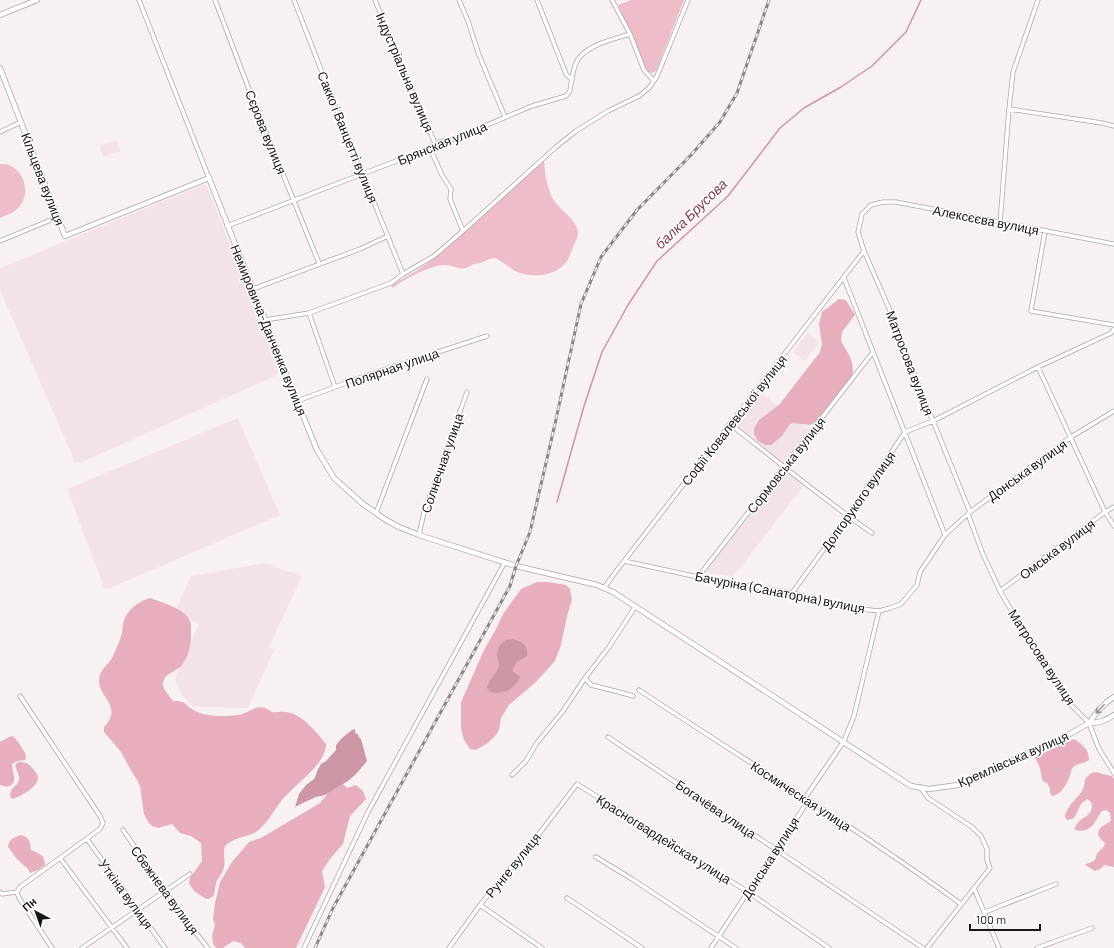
<svg xmlns="http://www.w3.org/2000/svg" width="1114" height="948" viewBox="0 0 1114 948" font-family="Barlow,sans-serif">
	<style>
		.built { fill: #f3e3e7 }
		.green { fill: #efbdca }
		.forest { fill: #e7afbe }
		.water { fill: #cd96a5 }
		.lines { fill: none; stroke-linecap: round; stroke-linejoin: round }
		.stream { stroke: #cd96a5; stroke-width: 1.5 }
		.minor-casing { stroke: #aca5a7; stroke-width: 5 }
		.tertiary-casing { stroke: #aca5a7; stroke-width: 6 }
		.minor { stroke: #fff; stroke-width: 3.5 }
		.tertiary { stroke: #fff; stroke-width: 4.5 }
		.rail-casing { stroke: #8a8687; stroke-width: 3 }
		.rail { stroke: #fff; stroke-width: 1.5; stroke-dasharray: 4.5; stroke-linecap: butt }
		.oneway { stroke: #979696 }
		.labels { text-anchor: middle; stroke-width: 3; stroke-linejoin: round; paint-order: stroke }
		.street-label { font-size: 13px; fill: #171516; stroke: #fff }
		.water-label { font-size: 14px; font-style: italic; fill: #7f3a51; stroke: #fff }
	</style>
	<rect width="100%" height="100%" fill="#f8f1f3"/>
	<path class="built" d="M116 140 120 151 103 157 99 146Z
		M205 184 209 191 280 370 275 376 82 462H75L0 290V268Z
		M807 333 819 342 805 361 793 352Z
		M760 392 809 430 783 463 734 426Z
		M238 418 280 515 105 590 67 489Z
		M785 469 805 484 733 577 704 572Z
		M264 563 302 576 269 647 274 650 248 708 193 707 181 694 175 677 199 624 175 612 191 576Z"/>
	<path class="green" d="M631 0H684L656 71C651 75 648 72 645 68L618 5Z
		M544 161C545 173 547 186 552 197 558 210 577 218 578 233 578 237 576 241 574 245 572 250 570 256 567 261 557 276 535 278 520 273 512 271 499 258 494 258 489 258 485 262 480 263 477 264 477 263 474 264 471 265 469 267 466 268 460 270 451 265 445 265 433 264 402 280 393 288L391 286C399 280 408 276 416 271 427 264 437 256 447 248Z
		M0 164C22 162 33 192 19 207 14 213 7 215 0 218Z"/>
	<path class="forest" d="M839 299 846 300 855 315 842 332 841 341C847 352 856 363 852 376L815 423 810 425 793 423 790 424 782 436 771 445H765L758 441 754 434V428L759 420 771 411 780 404 789 392 820 352 822 344 819 324 822 312Z
		M537 582H549L566 585 570 589 572 600 567 616 561 645 555 661 536 682 509 705 501 718 499 730 496 735 488 743 476 750 470 749 464 740 461 728V702L484 650 496 629 503 614 521 589Z
		M150 598C163 603 188 609 191 624 191 628 191 633 191 637 191 646 188 658 181 666 176 672 165 673 163 682 162 689 169 695 173 701 186 701 183 703 192 709 199 714 211 716 219 716 225 716 232 716 238 715 253 712 257 701 272 712 277 713 280 711 285 712 301 712 317 733 326 744 326 750 323 756 320 761 309 776 293 787 281 801 273 812 267 824 256 832 247 837 236 837 227 844 221 849 226 860 224 867 223 873 218 878 216 883 215 887 215 892 214 895 212 898 209 899 206 899L194 891 189 883 190 878 202 861 201 843 191 836 180 833 172 824 158 828 152 826 148 822 144 814 140 786 137 780 128 765 121 752 104 732V727C124 706 98 698 99 680 99 669 109 665 113 656 116 649 120 641 122 633 123 627 122 622 126 616 131 607 140 601 150 598Z
		M13 736C16 739 26 752 26 756 26 758 25 758 25 760L17 761 12 764C12 771 18 782 10 786 6 787 3 786 0 785V742L9 737Z
		M1074 739C1083 745 1089 749 1089 760 1084 764 1075 763 1072 769 1070 771 1071 775 1069 778 1066 785 1061 795 1052 796L1050 793V788L1047 783 1044 782 1042 779 1040 768 1035 757Z
		M18 762C26 762 29 763 34 770 36 772 38 775 38 778 38 787 20 797 12 799L10 796C11 781 26 789 15 766L16 764Z
		M1096 772 1103 774 1112 776 1114 779V867L1104 865 1100 869 1095 871 1085 865C1089 862 1091 863 1094 861 1097 858 1095 857 1097 854 1099 850 1104 849 1105 843L1099 837 1098 832 1101 827 1111 821 1110 813 1106 810 1102 811C1093 824 1092 833 1075 830 1075 828 1075 826 1077 824 1081 817 1091 817 1092 807 1092 803 1091 801 1087 799L1081 804 1074 818 1068 820 1065 818C1065 815 1066 811 1068 809 1075 796 1084 796 1085 779L1091 773Z
		M343 784 347 788 356 785 363 791 366 799 350 816 343 844 330 859 322 871 325 887 296 948H245L241 943 233 941 223 948H216L213 944 212 936 215 924 213 919 215 903 220 882 232 862 249 842 261 838 320 803 328 793Z
		M21 835C30 838 30 841 31 850 40 854 44 854 45 865L38 870 30 873 28 869 17 859 8 847 9 842 13 838Z"/>
	<path class="water" d="M512 639C522 641 529 646 527 656L517 662 513 669V672L518 675 520 677C514 690 504 695 490 692L487 688C488 680 496 675 498 668 500 663 497 659 497 655 497 651 498 648 500 645L506 640Z
		M355 729V733L359 735 358 736 361 739 367 761 357 773 348 781 325 795 316 797 305 802 295 807 299 794 306 785 314 779 316 775 317 771 321 764 326 761 336 750V745L342 738 352 730Z"/>
	<g class="lines">
		<path class="stream" d="M557 502 584 406 602 352 628 305 657 261 728 196 780 128 804 108 841 87 872 66 906 32 921 0"/>
		<g class="minor-casing">
			<path id="minor" d="M139 0 209 178
				M215 0 255 105 319 263
				M294 0 337 111 403 274
				M375 0 408 83 435 143
				M459 0 468 21 479 55 505 117
				M537 0 566 74 572 80
				M612 0 630 34 644 70 654 81
				M1009 109 1102 123 1114 126
				M0 132 21 122
				M430 148 442 175 451 189 450 199 463 231
				M1000 223 1009 109 1013 72 1038 0
				M227 226 430 148 435 143 454 139 532 106 566 96 570 91C571 83 574 64 579 58 590 44 614 39 630 34
				M1045 231 1031 311 1114 325
				M0 241 58 217
				M844 278 945 535
				M253 289 360 249 388 236
				M309 313 335 387
				M265 320 309 313 391 283 403 274 434 256 463 231 556 147 576 131 608 111 639 96 649 88 657 76 688 0
				M1038 367 1105 512 1114 526
				M297 401 365 376 487 336
				M730 424C777 461 823 499 872 533
				M970 512 933 421 906 354 895 322 864 251 858 232 862 214 871 205 883 202H896L1114 244
				M376 513 427 379
				M968 514 982 552 1000 591 1017 620 1042 658 1069 703 1089 723 1099 749 1114 773
				M419 535 424 512 467 392
				M624 561 698 577 792 593 852 608 879 611 890 608 901 604 917 585 920 572 945 535 970 512 1071 437 1114 411
				M698 577 873 352
				M604 588 614 574 864 251
				M1000 591 1105 512 1114 507
				M792 593 848 516 905 432 933 421 1038 367 1111 333 1114 329
				M585 678 591 685 619 692 633 696
				M639 690C746 761 857 828 961 904
				M20 696 100 816 103 823 100 829 20 887 17 892 19 898 52 948
				M608 737 923 948
				M512 775 526 761 536 744 563 711 585 678 609 647 635 607
				M920 787 928 798 972 827 981 836 987 849V860L990 868 927 948
				M123 830C151 870 177 911 208 948
				M87 839 165 948
				M596 857 632 879 736 948
				M60 858 127 948
				M974 888 999 948
				M0 892 2 894 17 892
				M567 898 642 948
				M480 905 542 948
				M985 912 1056 884
				M82 948 190 874
				M304 948 368 812 505 562
				M449 948 480 905 542 830 577 784 748 892 829 948
				M711 948 806 804 805 798 844 741 854 716 879 611
				M1037 948 1092 928"/>
		</g>
		<g class="tertiary-casing">
			<path id="tertiary" d="M0 15 37 0
				M0 68 65 236 209 178 297 401 317 450 334 478 363 504 386 520 399 527 419 535 516 566 597 585 613 592 911 786 929 789 958 785 1068 735 1089 723 1097 712 1107 702 1114 697
				M1089 723C1099 723 1105 721 1114 715"/>
		</g>
		<use href="#minor" class="minor"/>
		<use href="#tertiary" class="tertiary"/>
		<g class="rail-casing">
			<path id="rail" d="M315 948 333 908 510 586 516 566 530 532 555 424 581 304 601 257 637 210 691 155 720 122 737 93 769 0"/>
		</g>
		<use href="#rail" class="rail"/>
	</g>
	<defs><path id="oneway-shaft" d="M-6 0H5M1.5-3L5.5 0L1.5 3" fill="none" stroke-width="1.6" stroke-linecap="round" stroke-linejoin="round"/></defs>
	<use class="oneway" href="#oneway-shaft" transform="translate(1100 709) rotate(134)"/>
	<g class="labels">
		<g class="street-label">
			<text transform="translate(405 72) rotate(67)" y="5">Індустріальна вулиця</text>
			<text transform="translate(266 132) rotate(68)" y="5">Сєрова вулиця</text>
			<text transform="translate(348 137) rotate(68)" y="5">Сакко і Ванцетті вулиця</text>
			<text transform="translate(442 143) rotate(-22)" y="5">Брянская улица</text>
			<text transform="translate(43 179) rotate(69)" y="5">Кільцева вулиця</text>
			<text transform="translate(986 220) rotate(11)" y="5">Алексєєва вулиця</text>
			<text transform="translate(269 330) rotate(68)" y="5">Немировича-Данченка вулиця</text>
			<text transform="translate(910 363) rotate(69)" y="5">Матросова вулиця</text>
			<text transform="translate(392 368) rotate(-19)" y="5">Полярная улица</text>
			<text transform="translate(734 420) rotate(-52)" y="5">Софії Ковалевської вулиця</text>
			<text transform="translate(442 463) rotate(-71)" y="5">Солнечная улица</text>
			<text transform="translate(786 465) rotate(-52)" y="5">Сормовська вулиця</text>
			<text transform="translate(1027 470) rotate(-36)" y="5">Донська вулиця</text>
			<text transform="translate(858 501) rotate(-55)" y="5">Долгорукого вулиця</text>
			<text transform="translate(1057 549) rotate(-37)" y="5">Омська вулиця</text>
			<text transform="translate(780 592) rotate(11)" y="5">Бачуріна (Санаторна) вулиця</text>
			<text transform="translate(1042 657) rotate(57)" y="5">Матросова вулиця</text>
			<text transform="translate(1013 759) rotate(-24)" y="5">Кремлівська вулиця</text>
			<text transform="translate(801 796) rotate(33)" y="5">Космическая улица</text>
			<text transform="translate(716 809) rotate(34)" y="5">Богачёва улица</text>
			<text transform="translate(664 839) rotate(32)" y="5">Красногвардейская улица</text>
			<text transform="translate(770 858) rotate(-57)" y="5">Донська вулиця</text>
			<text transform="translate(513 865) rotate(-51)" y="5">Рунге вулиця</text>
			<text transform="translate(165 890) rotate(54)" y="5">Сбежнева вулиця</text>
			<text transform="translate(126 894) rotate(54)" y="5">Уткiна вулиця</text>
		</g>
		<g class="water-label">
			<text transform="translate(691 214) rotate(-44)" y="5">балка Брусова</text>
		</g>
	</g>
	<g transform="translate(36 912) rotate(319)" stroke="#ffffff" stroke-width="3" paint-order="stroke">
	<path d="M0-3L7 15L0 10L-7 15Z" fill="#171516"/>
	<text y="-6" font-size="11" font-weight="bold" text-anchor="middle" fill="#171516">Пн</text>
	</g>
	<path d="M970 924v6h70v-6" fill="none" stroke="#171516" stroke-width="2"/>
	<text x="976" y="924" font-size="12" fill="#171516" stroke="#ffffff" stroke-width="3" paint-order="stroke">100 m</text>
</svg>
